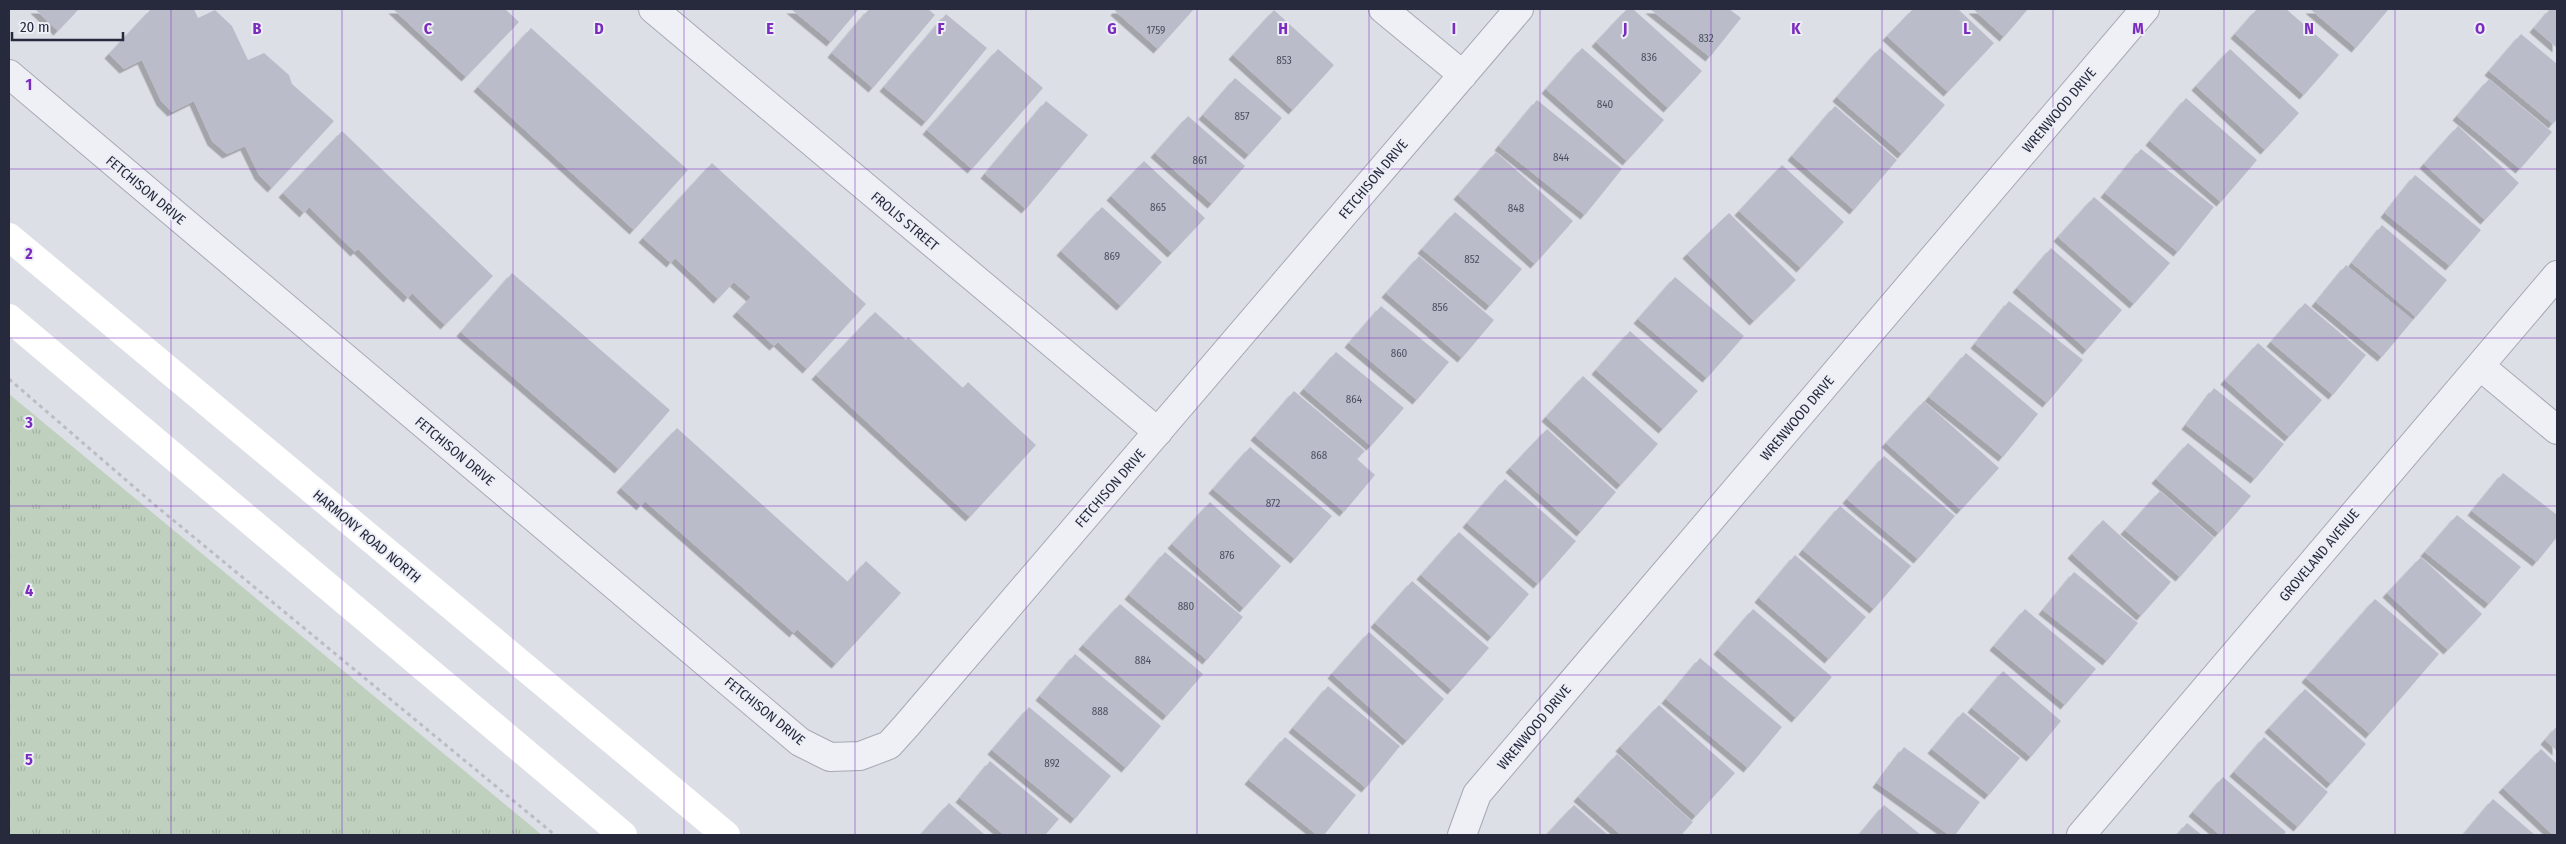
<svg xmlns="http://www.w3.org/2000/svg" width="2566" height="844" viewBox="0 0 2566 844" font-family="'Fira Sans Condensed',sans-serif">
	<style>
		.park { fill: url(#park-tufts) }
		.building { fill: #babdc9; filter: url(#shadow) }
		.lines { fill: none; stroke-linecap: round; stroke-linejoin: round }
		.street-casing { stroke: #a6a9b4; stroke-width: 30 }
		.path { stroke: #bbbdc5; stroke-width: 3; stroke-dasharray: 4 4; stroke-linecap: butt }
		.street { stroke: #eff0f5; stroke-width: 28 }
		.secondary { stroke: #fff; stroke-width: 28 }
		.grid { fill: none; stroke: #7b2cbf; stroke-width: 1; stroke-opacity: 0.55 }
		.labels { text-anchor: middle; stroke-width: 4; stroke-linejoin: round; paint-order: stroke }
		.number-label { font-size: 11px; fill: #4c4f60 }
		.street-label { font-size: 14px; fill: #272a3d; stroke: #eceef5 }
		.grid-label { font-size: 16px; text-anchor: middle; font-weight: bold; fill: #7b2cbf; stroke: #eceef5; stroke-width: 4; stroke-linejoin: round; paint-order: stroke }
	</style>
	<defs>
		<pattern id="park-tufts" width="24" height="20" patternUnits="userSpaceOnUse" patternTransform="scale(1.25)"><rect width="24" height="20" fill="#bfd1be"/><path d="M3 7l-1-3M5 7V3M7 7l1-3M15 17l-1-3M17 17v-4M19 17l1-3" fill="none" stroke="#a4b4a4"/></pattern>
		<filter id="shadow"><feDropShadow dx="-4.5" dy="4.5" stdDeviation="0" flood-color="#0004"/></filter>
	</defs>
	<rect width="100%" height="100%" fill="#dddfe7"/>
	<path class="park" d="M9 394 542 835H9Z"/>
	<path class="building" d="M35 9H79L58 31Z
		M151 9H194L198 18 215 10 232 26 248 60 264 53 289 75 292 84 334 121 272 188 259 175 245 146 227 154 212 141 194 101 172 112 161 101 142 60 124 69 109 54Z
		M393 9H505L519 22 466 77Z
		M791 9H859L831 42Z
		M869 9H928L935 15 873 88 832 53Z
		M1117 9H1194L1158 49 1115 11Z
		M1627 9H1633L1702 71 1668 108 1596 42Z
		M1650 9H1729L1741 18 1710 57Z
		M1913 9H1958L1994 43 1948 92 1887 36Z
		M1973 9H2028L2004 37Z
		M2257 9H2286L2339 55 2304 95 2235 34Z
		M2310 9H2387L2388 10 2356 48Z
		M2550 9H2557V48L2534 28Z
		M1274 10 1334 65 1293 110 1233 55Z
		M946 14 987 48 926 122 884 87Z
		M531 28 688 170 634 230 478 87Z
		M2521 34 2557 64V119L2553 124 2489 71Z
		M1582 48 1664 120 1627 161 1546 89Z
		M1880 48 1945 105 1902 154 1837 97Z
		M998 49 1043 88 972 169 927 130Z
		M2230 49 2299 113 2265 150 2196 86Z
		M1235 78 1282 118 1249 155 1203 115Z
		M2489 79 2552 132 2520 169 2457 116Z
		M2186 98 2257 160 2221 202 2150 141Z
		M1537 100 1622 169 1585 215 1499 146Z
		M1046 101 1088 135 1026 209 985 174Z
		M1835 106 1897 160 1854 210 1792 156Z
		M1188 116 1245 166 1212 204 1155 153Z
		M2458 126 2519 183 2485 220 2424 164Z
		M342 131 493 276 445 325 412 293 408 298 358 249 355 252 309 207 304 213 283 193Z
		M2141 149 2214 207 2178 252 2105 193Z
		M1496 152 1573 221 1535 264 1458 195Z
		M1144 161 1205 218 1172 253 1111 196Z
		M712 163 866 304 807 369 778 342 774 346 737 312 751 297 734 282 718 299 675 258 671 263 643 238Z
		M1782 165 1844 222 1801 268 1739 211Z
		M2415 175 2481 230 2450 266 2385 213Z
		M2094 197 2170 263 2134 304 2058 237Z
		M1102 207 1162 262 1121 306 1061 251Z
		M1455 212 1522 269 1490 306 1422 249Z
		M1729 213 1796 280 1754 321 1687 254Z
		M2382 225 2447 280 2416 317 2352 263Z
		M2051 248 2122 310 2087 350 2017 288Z
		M1419 256 1494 320 1462 358 1386 293Z
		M2346 265 2413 320 2382 357 2316 302Z
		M512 273 670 410 619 469 461 332Z
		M1675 277 1744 336 1707 378 1638 319Z
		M2009 301 2083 360 2047 403 1975 344Z
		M2305 303 2366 355 2333 395 2271 342Z
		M1381 306 1449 362 1417 400 1349 343Z
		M875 312 906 340 908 337 963 388 968 382 1036 445 970 517 816 375Z
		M1630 331 1698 391 1663 429 1596 370Z
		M2258 343 2322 400 2289 437 2225 380Z
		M1336 352 1404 408 1371 446 1304 389Z
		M1966 353 2038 414 2003 457 1929 397Z
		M1583 376 1658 444 1621 485 1546 417Z
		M2214 388 2284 444 2255 479 2186 425Z
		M1294 391 1365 451 1357 459 1375 475 1344 512 1255 436Z
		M1924 401 1999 468 1961 510 1886 443Z
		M677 428 848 582 866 561 901 593 836 664 797 629 794 633 645 501 641 506 621 488Z
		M1547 429 1616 492 1581 532 1510 468Z
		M2188 443 2251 496 2219 533 2156 479Z
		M1250 447 1332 516 1295 559 1213 489Z
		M1884 456 1955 516 1918 559 1847 499Z
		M2503 473 2557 515V537L2537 562 2472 511Z
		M1505 479 1576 541 1538 584 1467 523Z
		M2160 491 2214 538 2180 577 2125 530Z
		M1210 502 1281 566 1244 608 1172 544Z
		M1840 506 1911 566 1874 609 1803 550Z
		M2457 515 2521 567 2489 604 2425 552Z
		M2103 520 2171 582 2141 616 2072 554Z
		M1459 532 1529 594 1492 637 1421 575Z
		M1165 552 1243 617 1207 660 1129 595Z
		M1795 555 1866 617 1829 659 1759 598Z
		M2421 557 2482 614 2448 650 2387 593Z
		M2074 572 2138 623 2107 661 2043 610Z
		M1412 581 1489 648 1452 690 1375 623Z
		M2375 599 2439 654 2370 734 2306 678Z
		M1120 604 1203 674 1167 716 1083 645Z
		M1753 609 1832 677 1796 718 1718 650Z
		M2025 609 2096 669 2065 705 1994 646Z
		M1369 632 1444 699 1407 741 1332 674Z
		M1075 654 1161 726 1126 768 1040 696Z
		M1700 658 1782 727 1748 768 1666 699Z
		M2003 671 2061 721 2031 757 1972 708Z
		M1328 686 1400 746 1366 788 1293 728Z
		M2305 689 2366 744 2331 784 2269 728Z
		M1659 705 1735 773 1696 816 1620 747Z
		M1029 707 1111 776 1075 819 992 750Z
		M1963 712 2020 758 1989 795 1932 749Z
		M2557 726V751L2545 740Z
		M1285 737 1356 795 1324 835H1317L1249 780Z
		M2264 737 2328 792 2298 827 2234 772Z
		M1904 747 1980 802 1955 835H1949L1877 783Z
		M2541 749 2557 764V835H2553L2503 788Z
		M1617 754 1693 822 1681 835H1621L1578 797Z
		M990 761 1059 819 1045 835H1004L960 798Z
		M2223 777 2286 832 2283 835H2220L2193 812Z
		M2493 799 2535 835H2463Z
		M949 803 985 835H920Z
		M1574 805 1608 835H1546Z
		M1884 805 1921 835H1859Z
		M2187 823 2202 835H2177Z"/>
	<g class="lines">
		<g class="street-casing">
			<path id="street" d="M653 9 1158 432
				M1383 9 1463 75
				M9 74 800 742 830 757 860 756 889 745 907 725 1519 9
				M2480 366 2557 430
				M1462 835 1477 794 2145 9
				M2081 835 2557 275"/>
		</g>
		<path class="path" d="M9 379 156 506 555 835"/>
		<use href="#street" class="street"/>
		<path class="secondary" d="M9 237 726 835
			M9 318 623 835"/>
	</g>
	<path class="grid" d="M171 9V835M342 9V835M513 9V835M684 9V835M855 9V835M1026 9V835M1197 9V835M1369 9V835M1540 9V835M1711 9V835M1882 9V835M2053 9V835M2224 9V835M2395 9V835M9 169H2557M9 338H2557M9 506H2557M9 675H2557"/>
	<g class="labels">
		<g class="number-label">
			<text x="1156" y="34">1759</text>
			<text x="1706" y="42">832</text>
			<text x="1649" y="61">836</text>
			<text x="1284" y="64">853</text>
			<text x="1605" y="108">840</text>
			<text x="1242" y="120">857</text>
			<text x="1561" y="161">844</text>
			<text x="1200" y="164">861</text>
			<text x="1158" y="211">865</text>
			<text x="1516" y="212">848</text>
			<text x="1112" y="260">869</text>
			<text x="1472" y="263">852</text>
			<text x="1440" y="311">856</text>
			<text x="1399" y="357">860</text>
			<text x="1354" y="403">864</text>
			<text x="1319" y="459">868</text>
			<text x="1273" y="507">872</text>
			<text x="1227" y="559">876</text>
			<text x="1186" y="610">880</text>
			<text x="1143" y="664">884</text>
			<text x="1100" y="715">888</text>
			<text x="1052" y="767">892</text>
		</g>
		<g class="street-label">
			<text transform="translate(2059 110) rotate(-50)" y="5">WRENWOOD DRIVE</text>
			<text transform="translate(1373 179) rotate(-50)" y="5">FETCHISON DRIVE</text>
			<text transform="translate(146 190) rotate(40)" y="5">FETCHISON DRIVE</text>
			<text transform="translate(905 221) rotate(40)" y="5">FROLIS STREET</text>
			<text transform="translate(1797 418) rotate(-50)" y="5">WRENWOOD DRIVE</text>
			<text transform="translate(455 451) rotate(40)" y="5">FETCHISON DRIVE</text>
			<text transform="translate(1110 488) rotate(-49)" y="5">FETCHISON DRIVE</text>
			<text transform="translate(367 536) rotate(40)" y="5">HARMONY ROAD NORTH</text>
			<text transform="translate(2319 555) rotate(-50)" y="5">GROVELAND AVENUE</text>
			<text transform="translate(765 711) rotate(39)" y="5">FETCHISON DRIVE</text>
			<text transform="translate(1534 727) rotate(-50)" y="5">WRENWOOD DRIVE</text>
		</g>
	</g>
	<g class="grid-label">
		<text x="257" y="34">B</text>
		<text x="428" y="34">C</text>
		<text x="599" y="34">D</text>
		<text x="770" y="34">E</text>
		<text x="941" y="34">F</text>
		<text x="1112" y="34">G</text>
		<text x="1283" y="34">H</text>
		<text x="1454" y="34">I</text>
		<text x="1625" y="34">J</text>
		<text x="1796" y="34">K</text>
		<text x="1967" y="34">L</text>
		<text x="2138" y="34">M</text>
		<text x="2309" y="34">N</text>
		<text x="2480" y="34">O</text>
		<text x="29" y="90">1</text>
		<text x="29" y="259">2</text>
		<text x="29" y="428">3</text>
		<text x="29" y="596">4</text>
		<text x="29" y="765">5</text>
	</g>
	<rect width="2566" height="844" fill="none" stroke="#272a3d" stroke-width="20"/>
	<path d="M12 32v8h111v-8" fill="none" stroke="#272a3d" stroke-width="2.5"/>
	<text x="20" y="32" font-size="15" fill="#272a3d" stroke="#eceef5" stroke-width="4" paint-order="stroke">20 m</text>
</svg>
